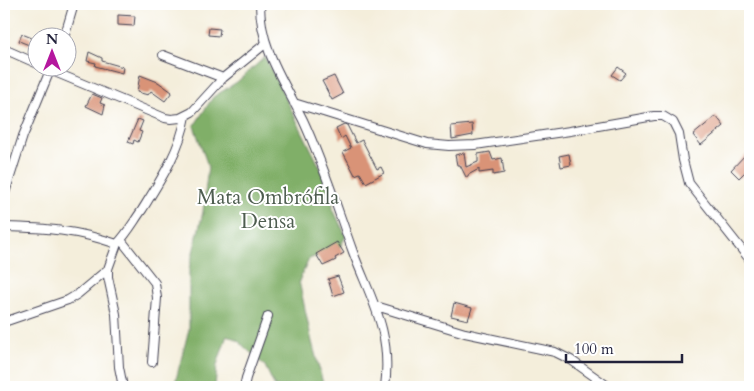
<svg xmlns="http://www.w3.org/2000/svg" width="754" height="391" viewBox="0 0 754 391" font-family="Cardo,serif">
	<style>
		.forest { fill: #80af68; stroke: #516852 }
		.building { fill: #d99377 }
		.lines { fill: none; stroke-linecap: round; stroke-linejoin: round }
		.minor-casing { stroke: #424153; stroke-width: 10 }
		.minor { stroke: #fff; stroke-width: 8 }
		.labels { text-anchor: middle; stroke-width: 4; stroke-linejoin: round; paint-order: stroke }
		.park-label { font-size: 21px; fill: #4e5d50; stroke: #fff }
	</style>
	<rect width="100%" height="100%" fill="#fff"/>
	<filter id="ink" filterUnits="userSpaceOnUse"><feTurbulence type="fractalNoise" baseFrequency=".02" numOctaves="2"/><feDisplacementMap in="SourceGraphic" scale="10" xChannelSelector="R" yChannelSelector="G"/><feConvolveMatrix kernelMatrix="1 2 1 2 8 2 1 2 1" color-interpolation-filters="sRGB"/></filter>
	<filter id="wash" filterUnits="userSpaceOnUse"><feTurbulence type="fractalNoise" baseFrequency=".0096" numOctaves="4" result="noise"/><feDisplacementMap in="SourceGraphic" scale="20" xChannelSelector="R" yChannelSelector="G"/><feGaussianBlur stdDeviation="1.12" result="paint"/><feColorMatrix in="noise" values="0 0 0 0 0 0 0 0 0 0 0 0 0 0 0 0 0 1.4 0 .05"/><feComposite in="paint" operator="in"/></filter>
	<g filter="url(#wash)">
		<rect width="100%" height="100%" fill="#f4eedb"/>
		<path class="forest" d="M265 57 332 191 333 209 346 236 340 247 309 259 299 281 312 342 324 387H275L265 366 237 340 227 335 217 365 215 387H174L189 329V269L203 212 208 166 194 126 213 97 237 82Z"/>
		<g id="blocks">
			<path class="building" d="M118 15 135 16 134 26 118 25Z
				M209 28 220 29 219 36 208 35Z
				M22 34 32 38 29 45 19 41Z
				M89 52 102 58V61L123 67 122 73 95 66 96 63 87 61Z
				M618 67 626 73 620 80 612 75Z
				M140 75 158 82 172 92 165 101 151 91 148 95 137 92Z
				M334 76 343 94 332 100 322 81Z
				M92 94 102 98 100 103 105 105 103 114 86 106Z
				M716 116 724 126 701 145 693 135Z
				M138 119 143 121 139 131 142 132 138 142 134 140 133 144 128 142Z
				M344 124 347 125 356 143 362 140 377 169 381 167 384 173 366 183 360 173 355 175 343 152 351 148 345 136 341 139 336 128Z
				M472 124 473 135 452 139 451 126Z
				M490 152 493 160 502 158 504 173 493 175V171L479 173V169L468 175V177H466L460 165H457L455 155 464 153 466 167 478 162V154Z
				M569 154 571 165 561 167 559 156Z
				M746 154 750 158V167L739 178 731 170Z
				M337 242 344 253 335 258 336 260 323 266 316 254Z
				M338 276 344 292 333 296 328 279Z
				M454 303 472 308 468 320 451 316Z"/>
		</g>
	</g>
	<g filter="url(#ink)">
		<use href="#blocks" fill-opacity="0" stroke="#424153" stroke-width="1"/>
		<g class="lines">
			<g class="minor-casing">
				<path id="minor" d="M260 4C260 49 284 81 303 120 323 163 337 208 353 252 372 302 392 331 385 387
					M64 38 74 4
					M4 49 38 64
					M163 55 223 78
					M45 68 165 118 171 119 180 118 192 112 223 78 265 44
					M294 103 427 144 449 146 475 145 570 131 654 116H663L673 122 679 134 683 160 689 183 750 260
					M4 196 23 136 51 68
					M4 227C47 228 76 230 117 244 127 234 134 221 142 210 160 181 180 151 186 116
					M121 240 155 283 157 298 152 362
					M117 244 108 269V277L116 314 119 367 123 387
					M376 306 465 333 555 352 571 360 609 387
					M4 322 68 300 78 294 108 269
					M244 387 246 378 268 316"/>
			</g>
			<use href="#minor" class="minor"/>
		</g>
	</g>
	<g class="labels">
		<g class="park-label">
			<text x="268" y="204">Mata Ombrófila<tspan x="268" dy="24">Densa</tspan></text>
		</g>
	</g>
	<rect width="754" height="391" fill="none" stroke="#fff" stroke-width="20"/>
	<g transform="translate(52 52)"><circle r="24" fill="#ffffff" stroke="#a7a7b1"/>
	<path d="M0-4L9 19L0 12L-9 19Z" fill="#b5179e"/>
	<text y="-8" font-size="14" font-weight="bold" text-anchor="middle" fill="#22223b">N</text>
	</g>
	<path d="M566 354v8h116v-8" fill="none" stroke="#22223b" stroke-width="2.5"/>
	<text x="574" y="354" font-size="15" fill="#22223b" stroke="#ffffff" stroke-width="4" paint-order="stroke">100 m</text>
</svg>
